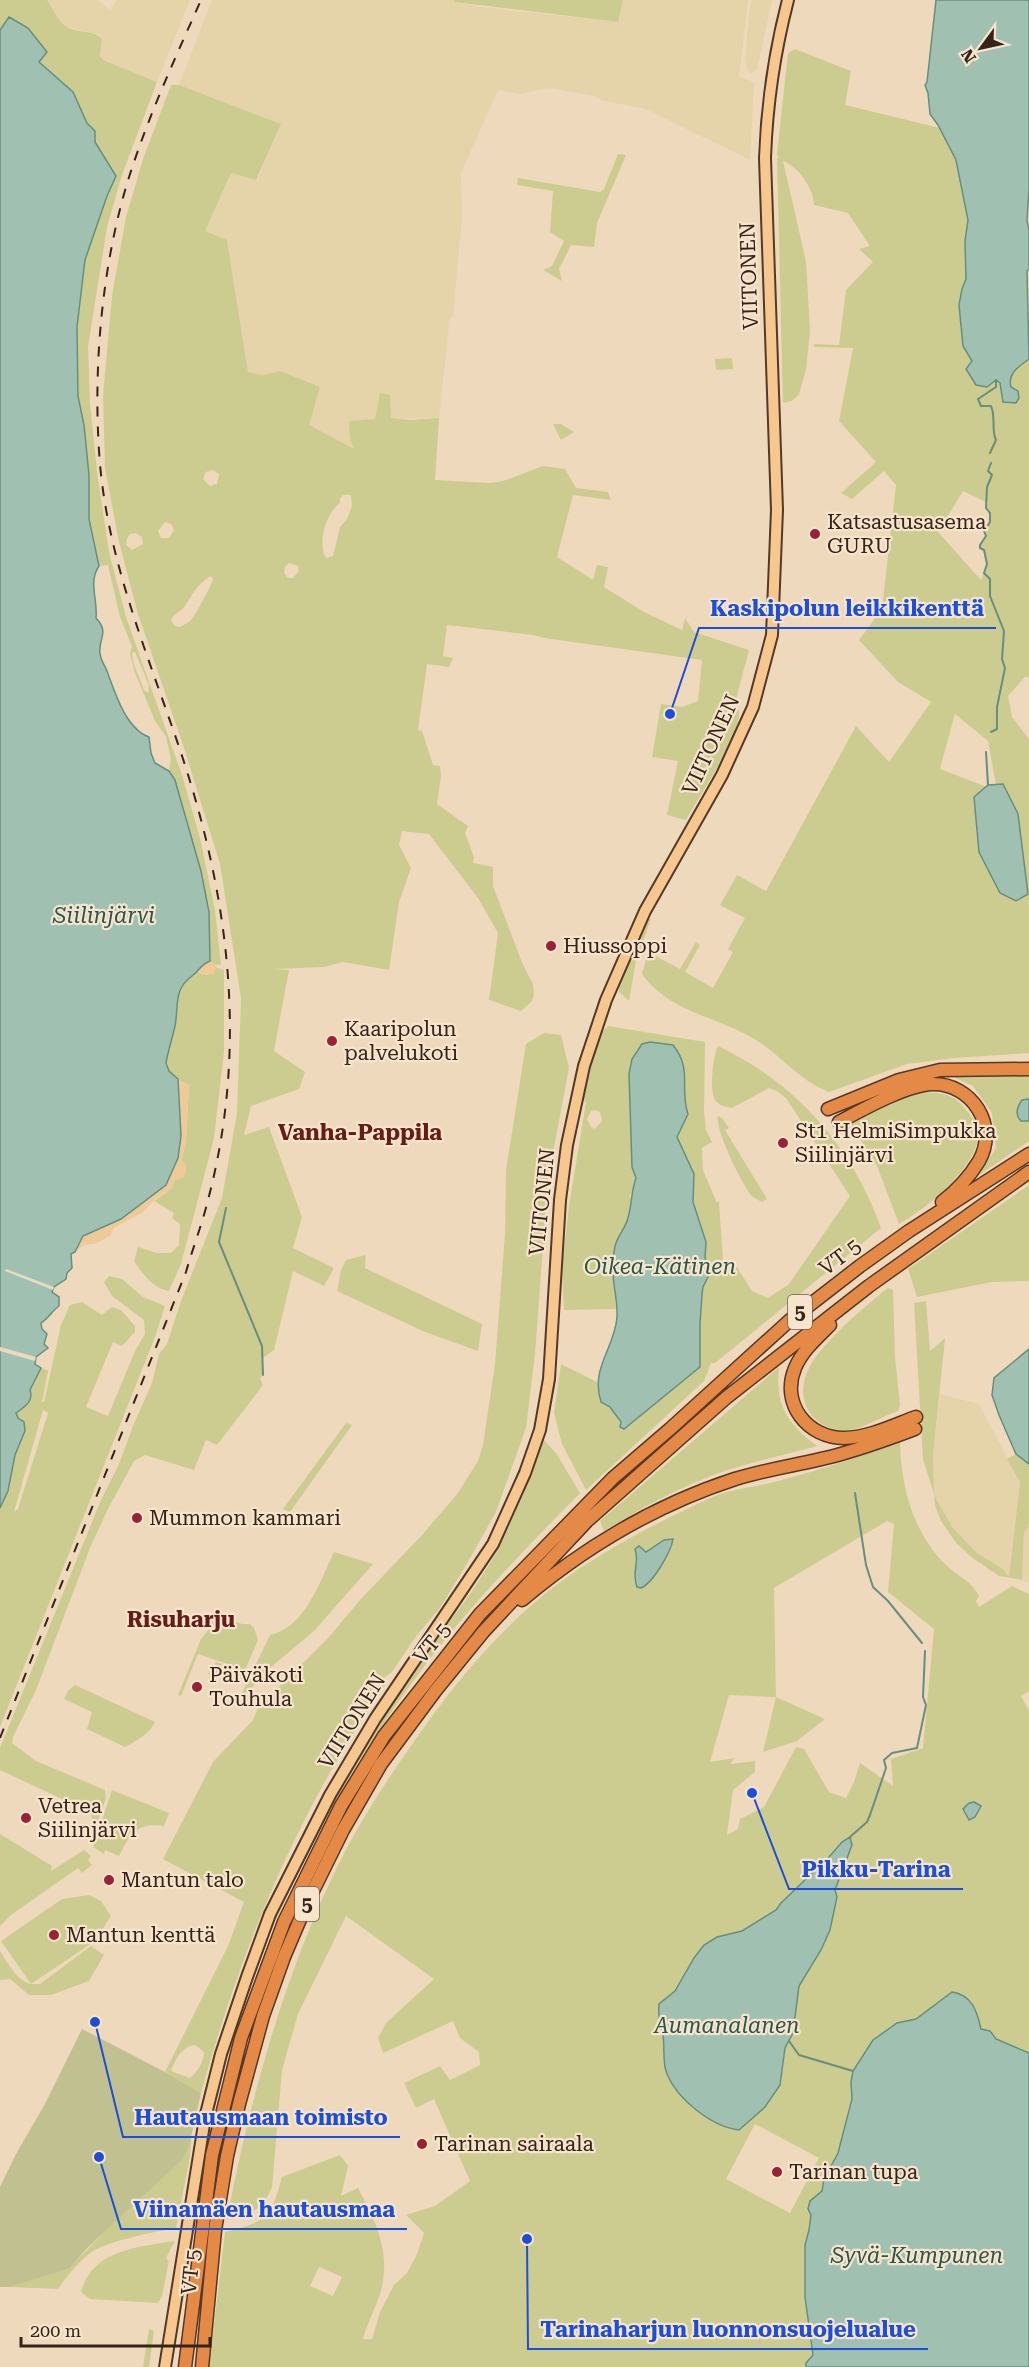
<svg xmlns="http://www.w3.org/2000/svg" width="1029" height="2367" viewBox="0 0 1029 2367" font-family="'Roboto Serif',serif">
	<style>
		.farmland { fill: #e5d3a9 }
		.green { fill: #cdcc90; fill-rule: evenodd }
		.sand { fill: #edca97 }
		.cemetery { fill: #c1c090 }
		.water { fill: #a0c0b2; stroke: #678e7f; stroke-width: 1.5 }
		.pier { fill: #efd9bc }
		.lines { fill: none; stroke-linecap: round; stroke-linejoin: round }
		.stream { stroke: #678e7f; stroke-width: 2 }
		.major-casing { stroke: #54382a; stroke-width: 14 }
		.highway-casing { stroke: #54382a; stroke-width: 15 }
		.major { stroke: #f6c890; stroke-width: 10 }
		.highway { stroke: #e58946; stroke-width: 12 }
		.rail { stroke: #36241a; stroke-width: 2; stroke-dasharray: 10 10; stroke-linecap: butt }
		.poi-dot { fill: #992234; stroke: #f7e4cc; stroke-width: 2 }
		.labels { text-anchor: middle; stroke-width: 4.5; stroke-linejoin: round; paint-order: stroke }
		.shield { fill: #f7e4cc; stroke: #705e4f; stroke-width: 1.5 }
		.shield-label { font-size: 20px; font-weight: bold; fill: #36241a }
		.street-label { font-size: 21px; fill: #36241a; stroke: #f7e4cc }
		.poi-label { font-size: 21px; fill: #36241a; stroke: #f7e4cc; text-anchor: start }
		.water-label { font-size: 22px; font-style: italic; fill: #29564d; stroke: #f7e4cc }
		.neighbourhood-label { font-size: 22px; font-weight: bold; fill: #641d18; stroke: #f7e4cc }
		.leader { fill: none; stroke: #1d4ed8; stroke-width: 2 }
		.callout-dot { fill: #1d4ed8; stroke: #f7e4cc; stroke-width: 2 }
		.callout-label { font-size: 22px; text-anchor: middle; font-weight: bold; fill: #1d4ed8; stroke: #f7e4cc; stroke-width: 4.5; stroke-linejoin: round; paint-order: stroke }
	</style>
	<rect width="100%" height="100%" fill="#efd9bc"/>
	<path class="farmland" d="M47 0H98L110 10 117 0H190L157 82 103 60 100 57 102 39 98 34 67 27 57 18Z
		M212 0H455L454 2 481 7 618 22 623 0H748L739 77 754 82 750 160 646 109 600 100 594 96 548 88 520 94 498 90 461 173 462 218 453 317H450L439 418 375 419 355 450 308 425 320 387 281 371 262 375 248 372 227 240 204 231 231 173 257 180 281 124 179 85Z
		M751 0H772L757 70 751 73 747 70 745 57Z
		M940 1394 979 1404 1020 1482 1009 1577 1003 1569 977 1554 953 1528 934 1495 933 1456Z
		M1029 1526V1583L1022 1580 1024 1531Z"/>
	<path class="green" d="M0 0H47C54 9 56 20 67 27 78 34 94 29 102 39L100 56 103 60 157 82 122 175 107 227 88 347 90 403 97 472 109 552 126 617 182 775 200 838 215 910 221 965 204 963V928L209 921V912L138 746 101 667 81 564 77 327 85 260 107 196 0 69ZM108 565 120 617 132 646 130 654 135 673 155 721 166 737 171 760 169 770 155 763 151 753 149 737 141 734C137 726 131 722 126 715 119 706 101 665 100 653 98 638 110 633 96 618 98 600 88 582 99 566ZM135 652 149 685 148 693 144 690 133 662 132 653Z
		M455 0H623L618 22 454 2Z
		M795 49 851 71 845 105 940 128 956 160 968 220 965 241 966 279 962 289 959 305 964 346 1029 359V677H1025L1008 696 1012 717 1029 739V1053L955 1058 907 1064 829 1092C801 1081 786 1061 762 1044 724 1017 671 1015 642 974L648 952 680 969 696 942 700 945 685 972 713 988 733 952 728 949 745 918 720 905 737 875 766 891 856 726 889 762 931 702 898 682 859 640 882 609 896 485 884 471 852 499 841 493 876 462 839 421 853 348 814 347V344L839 345 846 290 873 262 859 249 870 246 848 213 814 205C814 189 799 167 783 161L806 261 810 331 806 370 799 394 792 401 783 403 777 158H779L777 154 788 53ZM963 491 988 503 986 508C992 517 989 523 984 531L986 537 980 545V548L984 551 987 564 981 580 938 532ZM955 714 988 741 996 785H1003L1018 814 1022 849 974 797 987 787 940 769Z
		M171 85H179L281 124 256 180 231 173 205 231 227 240 248 372 262 375 281 371 320 387 309 425 354 449 350 438 349 421 375 419 380 393 390 395 391 418 410 420 439 418 435 480 490 483 503 481 543 466 565 469 576 488 608 492 611 500 573 495 557 557 593 580 597 565 608 567 604 587 644 612 682 630 685 618 694 632 749 650 735 703C735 704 738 710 739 711 742 734 698 798 686 820L667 815 678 761 652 757 661 704 682 707 698 701 702 660 544 638 533 635 447 625 443 656 453 658 449 667 427 664 418 730 422 731 433 765 440 766 441 776 437 804 468 826 465 833 474 857 473 863 493 867V886L523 965 533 984 534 995 532 1001 521 1011 489 1000 498 933 478 898 429 834 402 831 399 845 411 868 399 902 389 970 343 962 324 967 275 969 289 970 274 1051 305 1072 299 1089 251 1106 244 1135 269 1127 302 1217 293 1248 334 1268 324 1286 293 1271 274 1350 263 1358V1375L260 1379 263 1385 217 1445 206 1440 194 1470 145 1455 134 1461 108 1509 90 1548 36 1690 13 1737 12 1743 36 1761 105 1790 106 1798 94 1833 91 1834 94 1823 90 1812 0 1770V1748L101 1500 119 1464 133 1426 152 1383 159 1354 167 1344 181 1301 222 1198 237 1113 241 998 220 864 185 751 138 614 119 542 105 468 103 395 112 296 126 217 143 159ZM213 470 219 474 217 484 210 486 203 479 206 472ZM343 495H351L352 506 347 519 340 527 333 556 326 558C317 543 326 513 340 503V499ZM165 522 171 524 174 530 169 538H161L158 531ZM136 533 142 537 143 544 132 550 126 545 127 539 130 534ZM289 563 298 566 299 571 293 578H288L284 573 285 567ZM211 576 213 579C213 583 195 615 192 619 189 622 184 625 180 627L175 626 171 620C174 613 181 612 185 606 193 594 197 584 211 576Z
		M618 154 626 155 597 223 594 247 571 245 559 269 562 281 543 270 552 266 564 241 550 232 553 191 517 185 518 178 600 192 604 189Z
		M732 358 733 369 716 370 715 359Z
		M553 424H561L574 432 561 440Z
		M649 919H651L636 961 629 1001 619 992C618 971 639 940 649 919Z
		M217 968 224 970V1052L214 1138 181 1264 169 1291C152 1288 143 1274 134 1261L138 1247 157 1253H171L179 1245 180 1224 172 1218 174 1213 154 1201 171 1189 175 1180 186 1172 185 1163 181 1161 186 1142 189 1085 165 1075 159 996 188 969 207 975Z
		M608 1026 705 1042 704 1112 706 1130 712 1142 702 1148 703 1170 717 1203 719 1201 723 1262 731 1264 733 1261 752 1291 768 1298 789 1284 850 1196 786 1098 777 1091 769 1088 732 1108C726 1107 719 1106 715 1100 709 1091 713 1055 718 1046 796 1083 852 1146 881 1228L715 1363H711L704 1381 586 1490 562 1444 554 1413 561 1364 599 1383V1395L604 1405C614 1408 620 1421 621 1429L629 1426 700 1367V1323L703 1287 708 1277V1264L705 1258 706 1242 693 1202V1181L630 1194 631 1203 627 1222 615 1245 613 1273 616 1309 564 1310 562 1267 569 1206 586 1102 582 1100 600 1034ZM595 1110 600 1112 602 1121 595 1129 591 1127 587 1119 591 1111Z
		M544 1033 561 1035 569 1068 548 1179 535 1354 526 1428 495 1514 465 1567 440 1608 417 1635 392 1672 384 1678 386 1684C299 1807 241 1949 201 2093L165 2072 228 1946 244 1902 163 1859 213 1762 253 1720 258 1708 329 1637 360 1600 422 1535 458 1493 478 1461 483 1445 495 1364 505 1234 506 1170 526 1044ZM195 2045 204 2052C203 2063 198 2071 190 2078L171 2071C176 2059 181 2047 195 2045Z
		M1029 1073V1099L1022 1100 1021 1121H1029V1141L978 1176 996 1148 992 1113 973 1086 951 1076Z
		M926 1092C945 1093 955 1095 967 1111 971 1116 977 1124 978 1131 982 1164 924 1211 899 1224L877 1166 850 1123 912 1094Z
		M718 1116 722 1118 729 1128 725 1130 767 1199 762 1202C759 1200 756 1199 753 1197 743 1188 714 1127 718 1116Z
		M1029 1185V1281L992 1282 917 1297 908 1269Z
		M366 1255 365 1268 482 1324 478 1351 425 1332 337 1291 341 1270 346 1260Z
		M109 1276 122 1279 143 1297 165 1306 155 1337 0 1727V1508L8 1491 0 1440 35 1364 48 1371 42 1402H44L61 1325 70 1305 82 1302 102 1315 112 1307 121 1310 135 1326V1332L122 1346 113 1342 86 1407 108 1416 135 1351 145 1334 144 1320 112 1296 104 1282ZM43 1410 48 1413 18 1509 14 1512Z
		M888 1288 893 1290 895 1357 900 1405 898 1411C884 1416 869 1425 855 1429 816 1437 790 1401 810 1366 822 1343 866 1305 888 1288Z
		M926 1301 930 1351 945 1338 933 1456 934 1495 953 1528 977 1553 1003 1569 1009 1577 1020 1482 1007 1459 1016 1454 1029 1464V1526L1024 1532 1022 1580 999 1576 974 1559 957 1544 941 1521 935 1506 934 1494 923 1459 914 1303Z
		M779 1367C775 1406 787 1423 817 1446 793 1453 769 1458 745 1465 695 1478 648 1504 604 1531L600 1521Z
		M346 1423 352 1425 290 1512 283 1509Z
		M543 1439 556 1453 580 1493C530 1544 480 1595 436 1651 342 1772 263 1920 224 2069 211 2120 203 2172 195 2224L192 2225 205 2138 225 2051 273 1919 355 1758 399 1691 472 1591 497 1552 529 1482Z
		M900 1442C901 1487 913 1533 946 1565 957 1576 972 1581 979 1596L976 1601 979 1607 1012 1586 1029 1594V1691L1021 1696 1029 1711V2053L996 2039 990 2031 980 2029 978 2017 947 1998 916 2019 897 2023 873 2040 853 2071 851 2082 852 2099 838 2153 824 2179 822 2191 810 2201 808 2208 811 2215 809 2231 805 2245V2297L813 2355 806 2363V2367H209L225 2232C266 2222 271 2218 282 2177L340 2155 348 2166 341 2196 358 2188C376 2222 391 2251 381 2291 376 2307 367 2324 363 2339H372L380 2312 394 2285 407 2273 417 2254 424 2233 406 2215 435 2206 470 2181 434 2099 416 2108 404 2083 440 2066 450 2080 480 2065 479 2052 460 2038 453 2021 383 2053 378 2038 386 2023 434 1979 346 1916 298 2014 282 2070 272 2187C262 2212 251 2213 227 2219 250 2098 284 1976 338 1865 362 1817 392 1772 423 1729 461 1675 509 1619 563 1580 608 1548 658 1522 708 1499 729 1489 756 1487 778 1481 819 1470 859 1457 900 1442ZM887 1521 894 1524 888 1592 934 1629 923 1748 891 1759 893 1786 860 1763 854 1782 846 1798 829 1792 804 1749 796 1747 764 1807 740 1819 738 1829 727 1835 733 1790 755 1772V1761L730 1764 735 1758 710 1762 729 1695 776 1697 763 1752 797 1741 825 1719 776 1697 774 1588ZM673 1539 649 1584 634 1582 639 1547 646 1552 664 1540ZM852 1845 835 1890 837 1897 830 1930 821 1950 799 1986 793 2033 785 2048 783 2069 775 2094 765 2107 739 2130 664 2057 663 2038 658 2017 664 1999 675 1991 694 1958 717 1937 742 1931 776 1910 781 1903 805 1881 834 1851ZM755 2124 819 2158 790 2213 726 2179ZM319 2267 342 2277 333 2296 310 2286Z
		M334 1552 373 1564 314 1631 264 1673 242 1700V1693L270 1635C305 1628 320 1581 334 1552Z
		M216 1615 242 1624H250L254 1628 258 1640 245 1670 198 1654 181 1696 178 1695 201 1639 209 1629V1624Z
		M216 1662 222 1664 216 1680 209 1678 210 1675 208 1674Z
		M75 1685 155 1722C150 1734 136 1741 125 1747L87 1729 92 1712 64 1699 68 1691Z
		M112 1790 169 1813 164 1826C136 1822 131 1833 119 1856L105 1850 104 1854 93 1847Z
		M0 1834 52 1866 51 1871 84 1850 91 1856 88 1860 92 1865 82 1873 78 1868 11 1915 0 1926Z
		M89 1895 101 1901 111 1916 95 1941 31 1984H40L91 1946 104 1955 89 1981 51 1995H29L10 1979 0 1980V1951C8 1963 16 1980 31 1984L1 1941 62 1899Z
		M192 2134 190 2157 176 2228C156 2231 110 2241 93 2251 80 2260 67 2276 58 2289L10 2287 70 2267 189 2146Z
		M175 2241 166 2258 169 2261 162 2296 158 2303 90 2299 81 2292C92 2250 137 2247 175 2241Z
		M149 2329 154 2331 149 2367H143Z"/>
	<path class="sand" d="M210 961 217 966 213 975 196 972 204 963Z
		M178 1079 189 1085 186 1142 181 1161 185 1163 186 1172 183 1178 175 1180 171 1189 156 1198 143 1212 114 1228 110 1236 97 1243 84 1245 71 1254C81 1248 79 1238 90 1232L180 1115Z"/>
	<path class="cemetery" d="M82 2029 165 2072 201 2093 189 2146 182 2160 86 2249 70 2268 10 2287H0V2187L16 2154 45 2104Z"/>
	<path class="water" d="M936 0H1029V189L1027 221 1029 229V269L1027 271 1029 359C1020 366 1007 373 1011 387L1018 391 1019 398 1016 403 1003 402 1000 383 996 380 987 387 976 385 966 369 972 361 963 346 959 305 962 289 966 279 965 241 968 220 956 160 938 125 930 114 928 93 925 85 927 82Z
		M9 17 28 28 47 52 39 62 73 92 87 123 95 131V142L116 176 107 196 85 260 77 327 78 396 84 425 89 475V519L99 566C88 582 98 600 96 618 110 633 98 638 100 653 100 659 105 666 107 671 115 693 126 729 149 737L151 753 155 763 169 771 175 780 201 871 209 912 210 961C201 964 199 971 192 976 173 990 179 1005 175 1026 172 1039 168 1051 166 1063L169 1071 178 1079 181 1136 178 1158 166 1185 121 1219 83 1236 75 1252 71 1254 72 1268 67 1273 66 1279 54 1287 52 1292 59 1297V1306C52 1311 49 1318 41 1323L42 1329 47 1334 44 1344 48 1348 36 1357 35 1364 41 1368 30 1390C34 1402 24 1407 16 1413L18 1418 24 1422 25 1431 15 1455 8 1491 0 1508V30Z
		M1003 784 1018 814 1028 894 1016 901 1000 893 979 852 974 797 988 785Z
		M650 1042 673 1045C693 1070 679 1087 688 1114L677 1137 694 1174 693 1202 706 1242 705 1258 708 1264V1277L703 1287 702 1295 700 1323V1367L624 1429 620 1427 621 1422 610 1407 601 1402C590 1368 615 1348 617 1317 618 1302 613 1286 613 1271 613 1262 613 1251 616 1243 619 1234 626 1227 628 1218 632 1204 631 1192 636 1178L632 1167 629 1074 632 1059 642 1044Z
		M1029 1099V1121H1021C1015 1115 1017 1107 1022 1100Z
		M1029 1349V1464L1016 1454 999 1415 992 1395 994 1378Z
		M673 1539C671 1552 653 1583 641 1588L637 1587C631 1574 640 1561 635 1549L639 1546 646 1552 664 1540Z
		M974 1802 981 1806 975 1817 969 1820 963 1809 969 1803Z
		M850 1837 852 1845 835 1890 837 1897 830 1930 821 1950 799 1986 793 2033 785 2048 780 2085 765 2107 739 2130C712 2127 677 2099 667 2074 662 2062 665 2048 663 2036 660 2024 658 2016 659 2004L675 1991 694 1958 704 1945 717 1937 742 1931 776 1910 781 1903 829 1857 842 1842Z
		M952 1992C972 1995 977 2011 981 2029L990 2031 996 2039 1029 2053V2367H806V2363L813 2355 805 2297V2245L809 2230 811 2215 808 2209 810 2201 822 2191 824 2179 838 2153 852 2099 851 2082 853 2071 873 2040 897 2023 916 2019Z"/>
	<path class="pier" d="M6 1269 54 1287 53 1290 5 1271Z
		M0 1347 36 1357 35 1361 0 1351Z"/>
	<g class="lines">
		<path class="stream" d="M990 453 996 440C991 430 996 417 991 406H981L978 399 996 387V380
			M991 463 988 471 992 475 987 487 986 508 990 513V522L984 531 986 536 980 545V548L984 550 987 564 984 573 990 579V596L1004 631 1002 659 1005 668 997 707V729L991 732
			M986 752 988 785
			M226 1208 219 1242 262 1346 263 1375
			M855 1493 866 1565 873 1587 888 1601 922 1643
			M850 1837 867 1822 870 1815 886 1768 884 1760 892 1753 917 1748 926 1705 923 1697 925 1651
			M789 2041 799 2055 853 2071"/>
		<g class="major-casing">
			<path id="major" d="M165 2367 205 2118 221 2054 247 1977 270 1914 330 1795 375 1719 493 1544 525 1473 540 1430 549 1379 560 1200 567 1145 584 1066 606 1000 645 911 722 775 753 707 772 635 777 510 765 158C767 101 774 54 788 0"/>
		</g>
		<g class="highway-casing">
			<path id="highway" d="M828 1109 899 1080 940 1070 1029 1069
				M839 1122C862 1110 906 1085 932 1084 972 1083 999 1126 979 1161 970 1176 956 1191 942 1202
				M830 1325C817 1338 802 1351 795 1368 780 1404 808 1438 844 1438 868 1438 894 1425 916 1417
				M522 1600C586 1546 655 1505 735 1479 770 1468 806 1464 841 1454 866 1447 891 1438 915 1429
				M185 2367 212 2155 241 2038 284 1922 341 1806 384 1736 480 1614 613 1478 670 1429 789 1321 860 1266 909 1231 1029 1154
				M202 2367 215 2230 227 2156 239 2104 263 2016 284 1957 307 1903 343 1830 381 1764 436 1690 484 1631 587 1521 727 1397 869 1286 1029 1172"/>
		</g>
		<use href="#major" class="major"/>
		<use href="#highway" class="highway"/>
		<path class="rail" d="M0 1738 186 1272C193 1247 203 1222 209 1196 247 1049 230 904 184 762 152 664 109 568 100 464 92 369 102 256 133 165 152 108 177 54 201 0"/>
	</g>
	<g class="poi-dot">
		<circle cx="815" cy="534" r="6"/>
		<circle cx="551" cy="946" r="6"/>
		<circle cx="332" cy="1041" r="6"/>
		<circle cx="783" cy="1143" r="6"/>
		<circle cx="137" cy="1518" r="6"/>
		<circle cx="197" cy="1687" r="6"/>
		<circle cx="26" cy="1818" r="6"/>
		<circle cx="109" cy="1880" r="6"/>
		<circle cx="54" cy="1935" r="6"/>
		<circle cx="422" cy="2144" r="6"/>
		<circle cx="777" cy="2172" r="6"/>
	</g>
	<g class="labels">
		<g class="shield">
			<rect x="788" y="1295" width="24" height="34" rx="4.5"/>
			<rect x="295" y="1887" width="24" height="34" rx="4.5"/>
		</g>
		<g class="shield-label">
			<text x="800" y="1319">5</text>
			<text x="307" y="1911">5</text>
		</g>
		<g class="street-label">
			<text transform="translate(749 276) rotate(-92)" y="7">VIITONEN</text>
			<text transform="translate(711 745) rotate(-65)" y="7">VIITONEN</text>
			<text transform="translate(542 1202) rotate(-84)" y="7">VIITONEN</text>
			<text transform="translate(840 1257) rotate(-37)" y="7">VT 5</text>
			<text transform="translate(432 1643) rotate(-51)" y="7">VT 5</text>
			<text transform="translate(352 1721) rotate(-58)" y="7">VIITONEN</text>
			<text transform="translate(191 2272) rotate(-84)" y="7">VT 5</text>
		</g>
		<g class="poi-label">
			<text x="827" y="529">Katsastusasema<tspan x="827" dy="24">GURU</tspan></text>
			<text x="563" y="953">Hiussoppi</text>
			<text x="344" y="1036">Kaaripolun<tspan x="344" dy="24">palvelukoti</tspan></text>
			<text x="795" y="1138">St1 HelmiSimpukka<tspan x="795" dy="24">Siilinjärvi</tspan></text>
			<text x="149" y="1525">Mummon kammari</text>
			<text x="209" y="1682">Päiväkoti<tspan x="209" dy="24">Touhula</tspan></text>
			<text x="38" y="1813">Vetrea<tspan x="38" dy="24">Siilinjärvi</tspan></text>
			<text x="121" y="1887">Mantun talo</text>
			<text x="66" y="1942">Mantun kenttä</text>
			<text x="434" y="2151">Tarinan sairaala</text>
			<text x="789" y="2179">Tarinan tupa</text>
		</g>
		<g class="water-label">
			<text x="104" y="923">Siilinjärvi</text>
			<text x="660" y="1274">Oikea-Kätinen</text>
			<text x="727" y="2033">Aumanalanen</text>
			<text x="917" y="2263">Syvä-Kumpunen</text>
		</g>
		<g class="neighbourhood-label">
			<text x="360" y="1140">Vanha-Pappila</text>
			<text x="181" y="1627">Risuharju</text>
		</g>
	</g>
	<path class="leader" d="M670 714L699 628H996M752 1793L789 1889H963M95 2022L123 2137H400M99 2157L121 2229H407M527 2239L528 2349H928"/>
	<g class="callout-dot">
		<circle cx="670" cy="714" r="6"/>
		<circle cx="752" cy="1793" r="6"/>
		<circle cx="95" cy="2022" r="6"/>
		<circle cx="99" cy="2157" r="6"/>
		<circle cx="527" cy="2239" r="6"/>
	</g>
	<g class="callout-label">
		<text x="847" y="616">Kaskipolun leikkikenttä</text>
		<text x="876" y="1877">Pikku-Tarina</text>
		<text x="261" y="2125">Hautausmaan toimisto</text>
		<text x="264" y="2217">Viinamäen hautausmaa</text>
		<text x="728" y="2337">Tarinaharjun luonnonsuojelualue</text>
	</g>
	<g transform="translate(981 48) rotate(237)" stroke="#f7e4cc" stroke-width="4.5" paint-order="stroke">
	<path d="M0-4.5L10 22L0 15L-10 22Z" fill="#36241a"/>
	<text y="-9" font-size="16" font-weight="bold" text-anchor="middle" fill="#36241a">N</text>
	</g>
	<path d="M21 2337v9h189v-9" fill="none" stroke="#36241a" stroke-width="3"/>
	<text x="30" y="2337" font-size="18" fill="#36241a" stroke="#f7e4cc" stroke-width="4.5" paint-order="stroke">200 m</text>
</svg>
